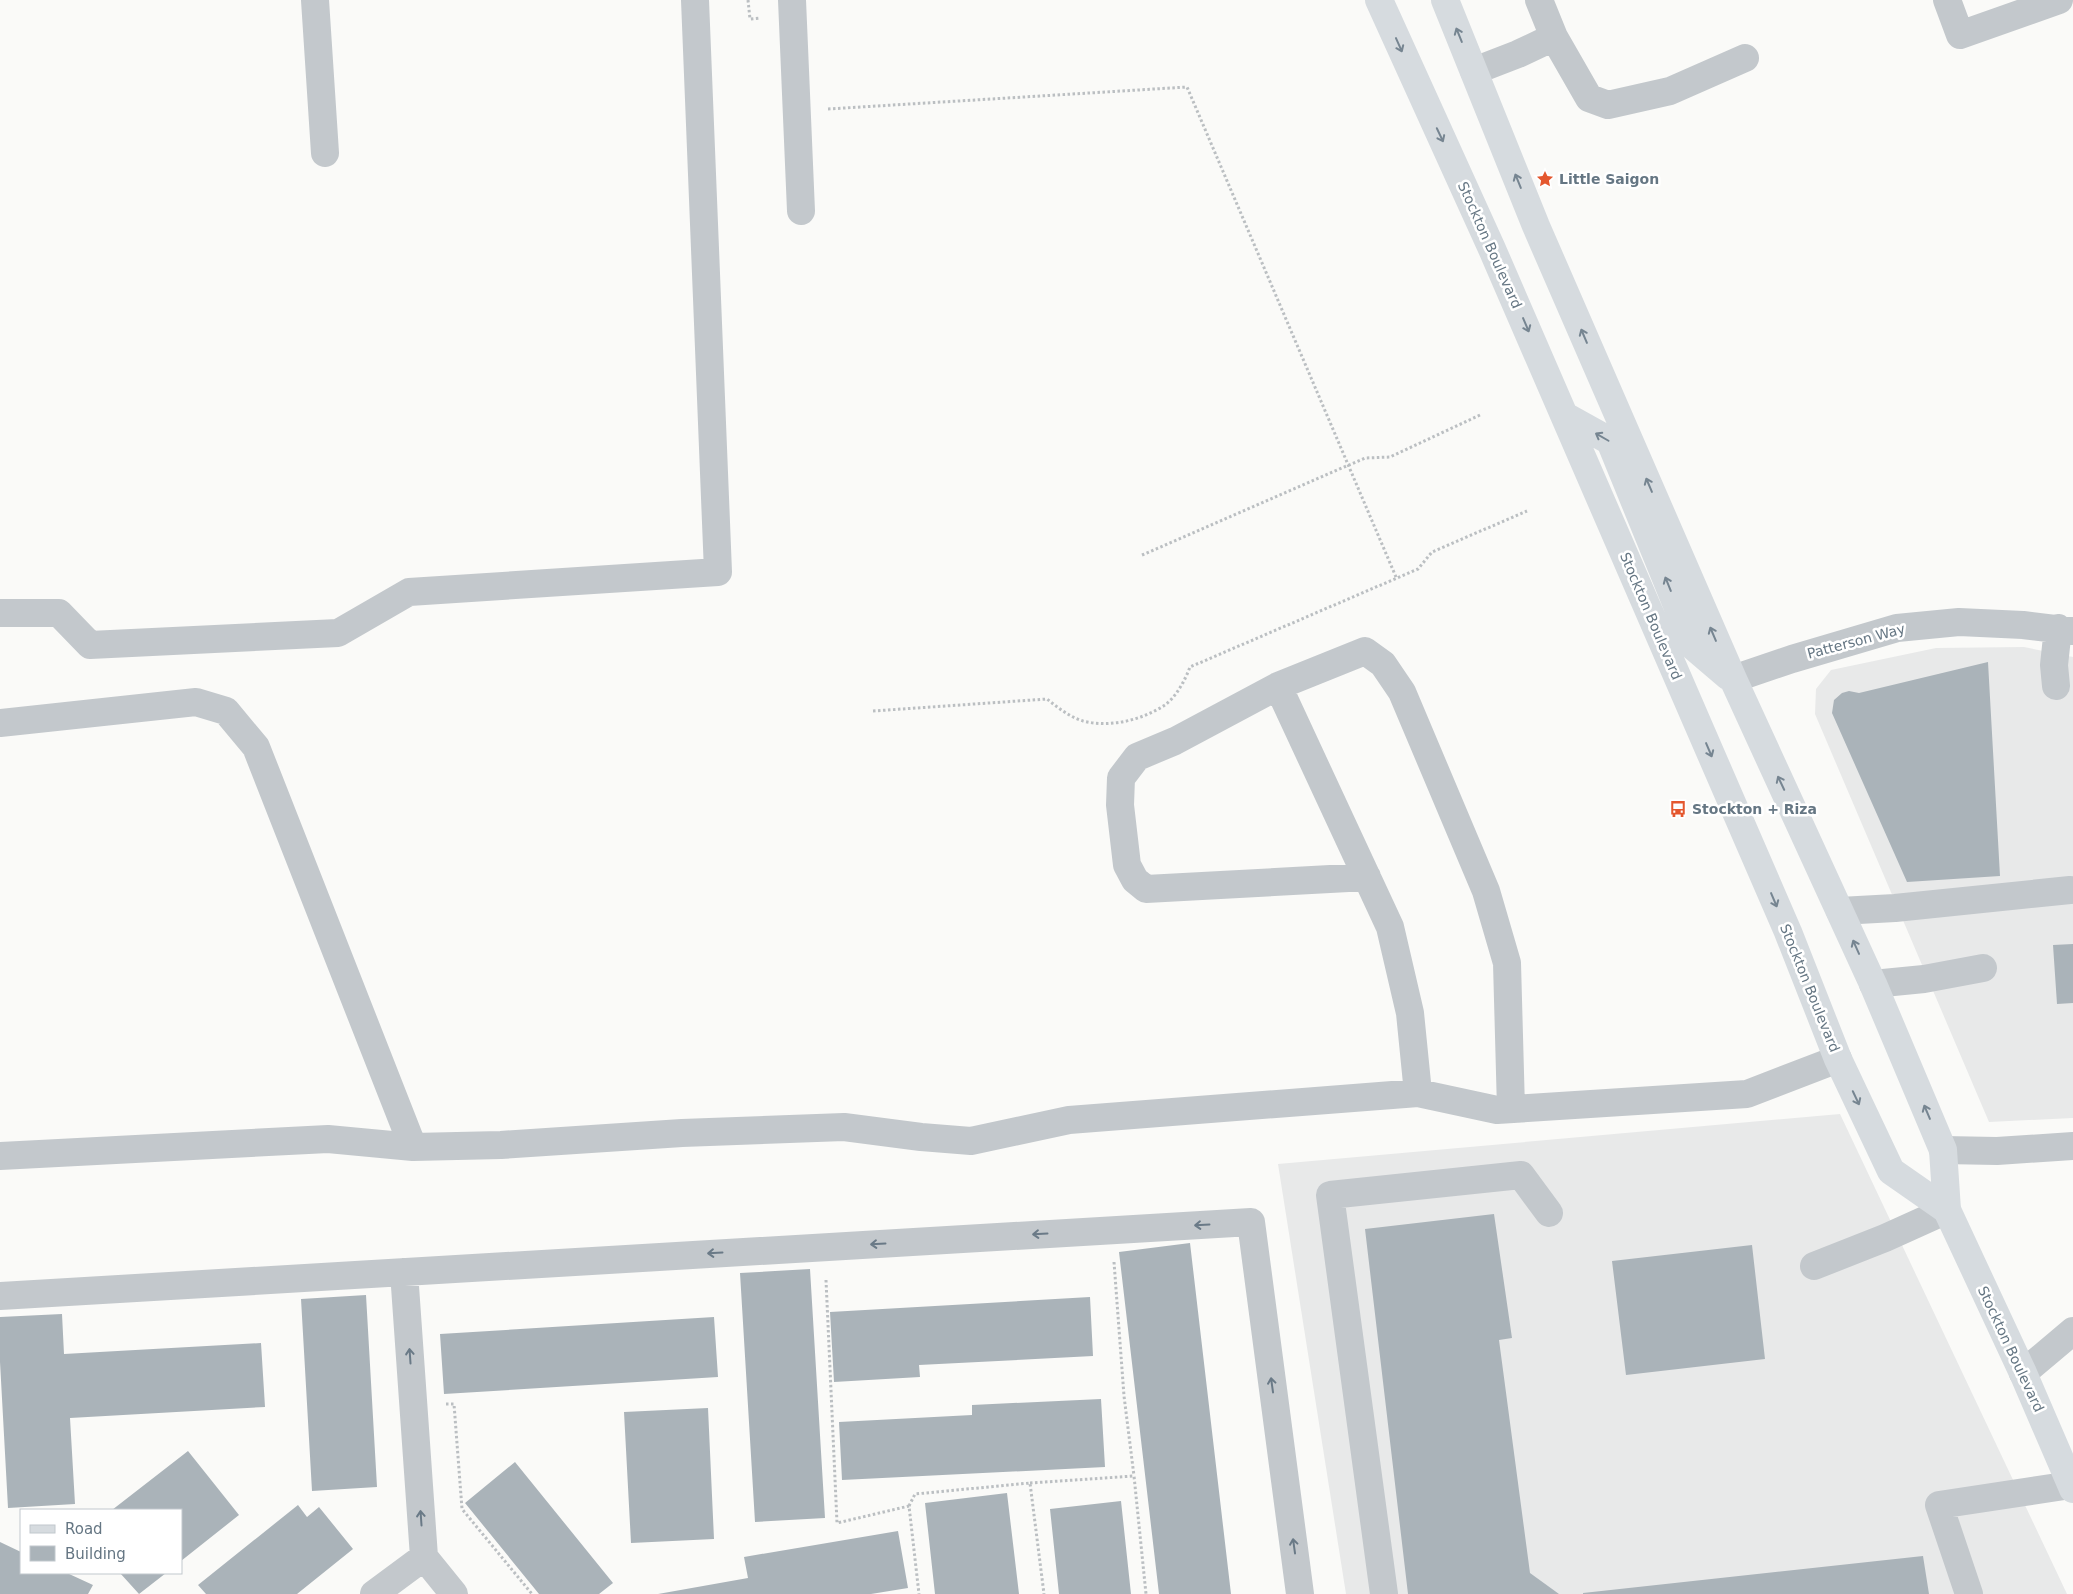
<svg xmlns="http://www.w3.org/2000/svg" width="2073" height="1594" viewBox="0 0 2073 1594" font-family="'DejaVu Sans',sans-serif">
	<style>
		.built { fill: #e8e9e9 }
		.building { fill: #aab3b9 }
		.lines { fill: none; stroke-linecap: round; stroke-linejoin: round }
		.path { stroke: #bbbfc2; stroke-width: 3; stroke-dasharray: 2.5 2.5; stroke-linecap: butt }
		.minor { stroke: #c3c8cc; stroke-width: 28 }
		.major { stroke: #d6dbdf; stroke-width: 28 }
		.oneway { stroke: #768591 }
		.oneway2 { stroke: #6a7a87 }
		.labels { text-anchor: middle; stroke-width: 5; stroke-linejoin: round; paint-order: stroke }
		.poi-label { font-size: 14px; font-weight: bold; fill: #657683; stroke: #fff; text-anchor: start }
		.street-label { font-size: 14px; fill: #657683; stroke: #fff }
	</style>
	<rect width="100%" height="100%" fill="#fafaf8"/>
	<path class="built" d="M2024 647 2073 657V1118L1989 1122 1815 714 1816 689 1831 670 1936 648Z
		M1840 1114 2067 1594H1346L1278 1164Z"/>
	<path class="building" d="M1988 662 2000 876 1907 882 1832 713 1834 700 1842 693 1849 691 1859 693Z
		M2073 944V1003L2057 1004 2053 945Z
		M1494 1214 1512 1338 1499 1340 1530 1573 1559 1594H1408L1365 1229Z
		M1190 1243 1231 1594H1159L1119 1252Z
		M1752 1245 1765 1359 1626 1375 1612 1261Z
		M810 1269 825 1518 755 1522 740 1273Z
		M366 1295 377 1487 312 1491 301 1299Z
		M1090 1297 1093 1356 919 1365 920 1377 834 1382 830 1312Z
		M62 1314 64 1354 261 1343 265 1407 70 1418 75 1504 8 1508 0 1362V1317Z
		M714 1317 718 1377 444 1394 440 1334Z
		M1101 1399 1105 1467 842 1480 839 1422 972 1415V1405Z
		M708 1408 714 1539 631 1543 624 1412Z
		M188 1451 239 1515 181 1561V1510H112Z
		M515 1462 613 1583 599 1594H539L465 1503Z
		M1007 1493 1019 1594H935L925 1503Z
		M1121 1501 1131 1594H1059L1050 1509Z
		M298 1505 307 1517 319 1507 353 1549 297 1594H206L198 1585Z
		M898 1531 908 1588 871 1594H658L748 1578 744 1557Z
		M0 1542 21 1552V1573H67L93 1585 88 1594H0Z
		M1923 1556 1929 1594H1583V1593Z
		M120 1573H166L139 1594Z"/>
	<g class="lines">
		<path class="path" d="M748 0 750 19 760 18
			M828 109 1187 87 1396 577
			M1142 555 1365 458 1390 457 1480 415
			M873 711 1047 699C1058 708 1070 717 1083 721 1110 728 1142 720 1165 705 1177 696 1185 680 1190 667L1418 569 1432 552 1527 511
			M1114 1262 1124 1396 1134 1476
			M826 1280 837 1523 909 1506 919 1594
			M446 1404H454L462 1509 532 1594
			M1030 1483 1134 1476 1146 1594
			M909 1506 915 1494 1030 1483 1044 1594"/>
		<path class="minor" d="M315 0 325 153
			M792 0 801 211
			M1539 0 1554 37 1589 98 1608 105 1670 91 1745 58
			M1947 0 1960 35 2059 0
			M1474 71 1518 54 1554 37
			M0 613H59L90 645 338 633 409 592 718 572 695 0
			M1733 679 1792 659 1897 628 1959 622 2023 625 2073 631
			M1278 686 1175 741 1137 757 1121 778 1120 805 1127 865 1135 880 1146 889 1367 877
			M2056 686 2054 665 2058 628
			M0 723 196 702 226 711 256 747 413 1147
			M1840 911 1895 908 2070 890
			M1873 984 1924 979 1983 968
			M1418 1093 1410 1013 1390 927 1278 686 1365 651 1383 664 1402 692 1486 891 1507 963 1511 1109
			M1943 1150 1997 1151 2073 1146
			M0 1156 328 1139 413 1147 501 1145 682 1133 844 1127 921 1137 971 1141 1069 1120 1418 1093 1497 1110 1747 1094 1838 1059
			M1814 1266 1885 1238 1947 1210
			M0 1296 1251 1222 1300 1594
			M2023 1373 2073 1331
			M424 1557 454 1594
			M374 1594 424 1557 404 1272
			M1384 1594 1330 1195 1521 1175 1549 1213
			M1969 1594 1939 1505 2071 1485"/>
		<path class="major" d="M1379 0 1492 249 1788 932 1838 1059 1891 1171 1947 1210
			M1445 0 1536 226 1733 679 1873 984 1943 1150 1947 1210 2023 1373 2073 1489
			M1565 416 1610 441 1694 647 1728 676"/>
	</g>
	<defs><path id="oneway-shaft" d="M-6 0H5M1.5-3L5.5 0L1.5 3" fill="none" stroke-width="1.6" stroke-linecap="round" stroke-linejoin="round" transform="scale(1.25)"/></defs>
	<g class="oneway">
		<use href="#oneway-shaft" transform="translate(1459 35) rotate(-112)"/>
		<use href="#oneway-shaft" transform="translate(1399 45) rotate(66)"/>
		<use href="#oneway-shaft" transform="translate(1440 135) rotate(65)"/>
		<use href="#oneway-shaft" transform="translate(1518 181) rotate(-112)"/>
		<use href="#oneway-shaft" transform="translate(1526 325) rotate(67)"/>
		<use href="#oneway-shaft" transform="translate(1584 336) rotate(-113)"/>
		<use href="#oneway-shaft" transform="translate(1602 437) rotate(-150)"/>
		<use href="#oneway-shaft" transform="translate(1649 485) rotate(-113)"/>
		<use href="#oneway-shaft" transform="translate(1668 584) rotate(-112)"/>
		<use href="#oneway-shaft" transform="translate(1713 634) rotate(-113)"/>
		<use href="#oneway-shaft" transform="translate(1709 750) rotate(67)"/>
		<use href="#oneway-shaft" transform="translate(1781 783) rotate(-115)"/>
		<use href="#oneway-shaft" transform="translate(1774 900) rotate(67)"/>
		<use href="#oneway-shaft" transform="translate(1856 947) rotate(-114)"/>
		<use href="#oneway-shaft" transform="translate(1856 1098) rotate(65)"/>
		<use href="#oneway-shaft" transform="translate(1927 1112) rotate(-113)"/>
	</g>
	<g class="oneway2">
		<use href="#oneway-shaft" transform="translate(1202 1225) rotate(177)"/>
		<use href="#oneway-shaft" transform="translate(1040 1234) rotate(177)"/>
		<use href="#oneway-shaft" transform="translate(878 1244) rotate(177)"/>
		<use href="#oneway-shaft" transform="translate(715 1253) rotate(177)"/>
		<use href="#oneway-shaft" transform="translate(410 1356) rotate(-94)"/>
		<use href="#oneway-shaft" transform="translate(1272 1385) rotate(-98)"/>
		<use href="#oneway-shaft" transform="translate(421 1518) rotate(-94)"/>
		<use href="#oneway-shaft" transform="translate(1294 1546) rotate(-98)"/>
	</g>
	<defs>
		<g id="sight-bare" transform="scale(1.35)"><path d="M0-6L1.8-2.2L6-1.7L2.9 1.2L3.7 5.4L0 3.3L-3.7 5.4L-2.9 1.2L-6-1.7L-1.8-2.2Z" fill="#e4572e" stroke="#fff" stroke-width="2.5" paint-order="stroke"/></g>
		<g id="bus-bare" transform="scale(1.35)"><path d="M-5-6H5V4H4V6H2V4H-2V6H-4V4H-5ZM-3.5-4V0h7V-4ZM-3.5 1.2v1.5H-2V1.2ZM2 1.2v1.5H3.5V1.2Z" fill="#e4572e" stroke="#fff" stroke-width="2.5" paint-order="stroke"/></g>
	</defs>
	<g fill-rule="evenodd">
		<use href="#sight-bare" x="1545" y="179"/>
		<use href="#bus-bare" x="1678" y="809"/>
	</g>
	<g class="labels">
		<g class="poi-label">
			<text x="1559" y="184">Little Saigon</text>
			<text x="1692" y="814">Stockton + Riza</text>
		</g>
		<g class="street-label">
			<text transform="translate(1490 245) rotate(66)" y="5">Stockton Boulevard</text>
			<text transform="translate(1651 616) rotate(67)" y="5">Stockton Boulevard</text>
			<text transform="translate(1856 641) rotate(-15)" y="5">Patterson Way</text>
			<text transform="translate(1810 988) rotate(68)" y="5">Stockton Boulevard</text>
			<text transform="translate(2011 1349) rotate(65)" y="5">Stockton Boulevard</text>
		</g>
	</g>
	<rect x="20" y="1509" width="162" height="65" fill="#ffffff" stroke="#c1c8cd"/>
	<rect x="30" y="1525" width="25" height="8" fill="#d6dbdf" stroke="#c1c8cd"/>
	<text x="65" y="1534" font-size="15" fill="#657683">Road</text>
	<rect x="30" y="1546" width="25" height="15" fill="#aab3b9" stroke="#c1c8cd"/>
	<text x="65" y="1559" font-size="15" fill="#657683">Building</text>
</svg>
